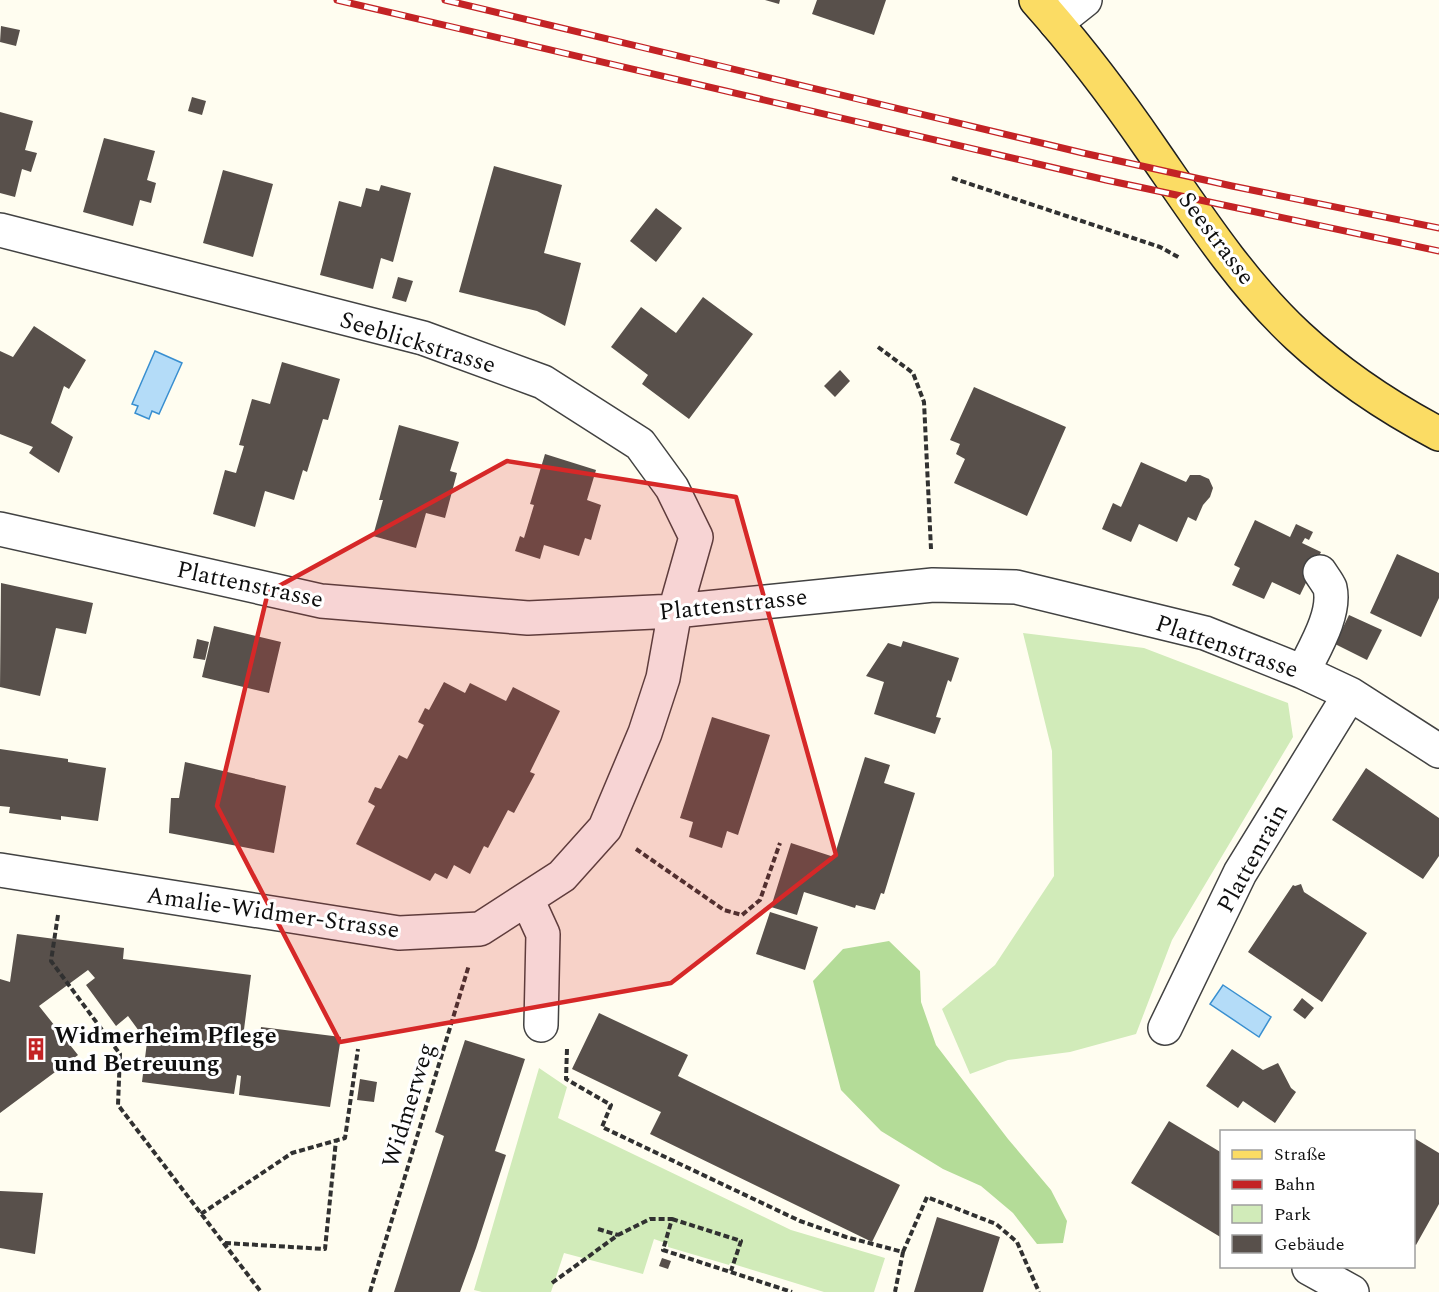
<svg xmlns="http://www.w3.org/2000/svg" width="1439" height="1292" viewBox="0 0 1439 1292" font-family="Spectral,serif">
	<style>
		.green { fill: #d1ebb9 }
		.forest { fill: #b4dc98 }
		.water { fill: #b4dcf8; stroke: #398fd0; stroke-width: 1.5 }
		.building { fill: #58504b }
		.lines { fill: none; stroke-linecap: round; stroke-linejoin: round }
		.minor-casing { stroke: #424242; stroke-width: 36 }
		.major-casing { stroke: #202020; stroke-width: 36 }
		.path { stroke: #313131; stroke-width: 4; stroke-dasharray: 6 3; stroke-linecap: butt }
		.minor { stroke: #fff; stroke-width: 33 }
		.major { stroke: #fbdc64; stroke-width: 33 }
		.rail-casing { stroke: #c32325; stroke-width: 7 }
		.rail { stroke: #fff; stroke-width: 4.5; stroke-dasharray: 14; stroke-linecap: butt }
		.marked { fill: #d62828; fill-opacity: 0.2; stroke: #d62828; stroke-width: 4.5; stroke-linejoin: round }
		.labels { text-anchor: middle; stroke-width: 6; stroke-linejoin: round; paint-order: stroke }
		.street-label { font-size: 24px; fill: #0f0f0f; stroke: #fff }
		.poi-label { font-size: 24px; font-weight: bold; fill: #0f0f0f; stroke: #fff; text-anchor: start }
	</style>
	<rect width="100%" height="100%" fill="#fffdf0"/>
	<path class="green" d="M1023 633 1144 648 1288 703 1293 737 1172 940 1136 1034 1070 1052 1008 1060 970 1074 942 1009 995 965 1054 876 1052 751Z
		M539 1068 567 1087 558 1118 791 1230 885 1258 874 1292H824L730 1263 729 1265 668 1247V1244L654 1239 643 1274 564 1253 551 1292H482L474 1290Z"/>
	<path class="forest" d="M889 941 920 971 921 1002 936 1045 1008 1139 1051 1190 1067 1221 1063 1243 1037 1244 1013 1213 981 1186 943 1169 881 1131 841 1090 813 981 843 949Z"/>
	<path class="water" d="M155 351 182 363 159 414 152 411 149 419 135 413 138 406 132 404Z
		M1223 985 1271 1017 1259 1037 1210 1004Z"/>
	<path class="building" d="M765 0H780L779 4Z
		M817 0H886L874 35 812 14Z
		M1 26 20 30 16 46 0 42Z
		M192 97 206 101 202 115 188 111Z
		M0 112 33 121 25 150 37 153 31 172 22 169 15 197 0 193Z
		M104 138 155 151 147 180 156 183 151 203 140 200 133 226 83 212Z
		M494 166 562 185 544 253 581 263 565 326 537 311 459 292Z
		M223 170 273 184 253 257 203 243Z
		M381 185 411 193 393 262 381 258 373 289 320 275 339 201 361 207 366 188 379 191Z
		M656 208 682 228 656 262 630 241Z
		M398 277 413 281 406 302 392 298Z
		M703 297 753 334 689 419 642 384 648 375 611 347 641 307 676 333Z
		M34 326 86 360 69 389 64 386 51 423 73 437 59 473 29 453 33 447 0 434V351L13 357Z
		M282 362 340 379 328 420 323 419 307 472 303 470 294 500 265 491 255 527 213 514 225 470 236 473 244 446 239 445 252 399 270 404Z
		M840 370 850 381 835 397 824 386Z
		M974 387 1066 427 1027 516 954 483 965 459 956 454 960 444 950 440Z
		M399 425 459 442 450 471 457 473 445 518 426 513 416 548 373 536 383 500H379Z
		M545 454 596 470 587 500 601 505 591 540 585 538 579 556 544 545 540 559 515 551 520 536 524 538 534 505 530 504Z
		M1141 462 1186 482 1190 475H1200L1209 479 1213 488 1210 497 1203 505 1196 521 1188 517 1177 542 1139 524 1131 542 1102 529 1113 503 1121 507Z
		M1255 520 1290 537 1296 524 1313 532 1309 540 1305 538 1302 543 1321 552 1300 595 1272 582 1264 599 1232 585 1240 568 1234 565Z
		M1397 554 1439 573V598L1421 637 1370 613Z
		M1 583 93 603 86 634 56 628 40 696 0 687Z
		M1349 615 1382 630 1367 660 1335 644Z
		M214 626 281 642 269 693 202 677Z
		M197 639 209 642 205 660 193 658Z
		M903 641 959 658 951 682 948 680 936 717 941 718 935 734 874 714 884 682 866 676 888 643 901 647Z
		M444 682 465 693 470 683 506 701 513 687 560 711 530 772 535 774 514 813 508 810 488 848 484 846 470 874 454 865 447 879 435 873 430 881 356 844 375 806 368 802 375 787 381 789 399 755 407 759 424 725 418 722 425 708 429 710Z
		M712 717 770 735 738 835 727 831 722 848 689 837 693 822 680 818Z
		M0 749 68 759V762L106 768 98 821 61 816V820L9 813 10 807 0 806Z
		M865 757 890 765 884 783 915 793 884 894 881 893 875 910 856 905 855 908 804 892 797 915 771 907 791 843 834 857Z
		M185 762 286 786 274 853 169 833 171 798H179Z
		M1366 768 1439 818V856L1423 879 1332 820Z
		M1301 884 1304 892 1367 933 1322 1002 1248 952 1293 885 1295 886Z
		M770 912 818 927 805 970 756 954Z
		M17 934 124 948 123 959 251 975 242 1045 259 1047 261 1027 341 1037 330 1107 239 1095 241 1076 237 1075 234 1094 142 1082 147 1042 128 1016 116 1026 86 985 95 978 88 970 39 1006 78 1055 0 1113V979L10 982Z
		M1302 998 1314 1008 1305 1019 1293 1010Z
		M599 1013 688 1055 678 1076 900 1185 872 1242 650 1134 661 1112 572 1069Z
		M465 1040 525 1059 495 1151 506 1155 476 1248 460 1292H394L444 1136 435 1132Z
		M1232 1049 1263 1070 1278 1063 1291 1088 1296 1092 1275 1123 1243 1101 1238 1108 1206 1086Z
		M360 1079 377 1082 374 1102 357 1100Z
		M1169 1121 1222 1153V1238L1131 1183Z
		M1414 1138 1439 1153V1204L1416 1245 1414 1244Z
		M0 1191 43 1193 35 1254 0 1248Z
		M937 1217 1000 1237 983 1292H914Z
		M662 1258 671 1261 668 1269 659 1266Z"/>
	<g class="lines">
		<g class="minor-casing">
			<path id="minor" d="M1056 23 1085 0
				M0 230 423 338 543 382 640 444 672 488 696 537 675 611 663 678 645 733 605 828 562 876 480 929 399 933 0 870
				M0 529 321 601 528 618 675 611 933 585 1016 587 1205 633 1303 672 1350 694 1439 751
				M1303 672C1314 649 1336 614 1330 588 1328 583 1323 577 1320 572
				M527 899 543 934 541 1025
				M1165 1028 1240 873 1350 694
				M1309 1268 1352 1292"/>
		</g>
		<g class="major-casing">
			<path id="major" d="M1036 0C1077 46 1115 96 1150 147 1195 212 1239 281 1298 336 1340 375 1388 407 1439 434"/>
		</g>
		<path class="path" d="M952 178 1160 247 1180 258
			M878 347 913 373 924 402 931 549
			M636 849 724 910 742 915 760 900 780 843
			M58 915 51 961 120 1054 118 1105 261 1292
			M567 1049 566 1079 611 1105 602 1127 800 1221 846 1237 903 1252 895 1292
			M201 1214 292 1153 345 1138 358 1049
			M672 1219 741 1241 731 1271
			M598 1229 618 1235
			M225 1243 325 1249 336 1140
			M903 1252 927 1197 996 1224 1017 1242 1039 1292
			M552 1283 618 1235 650 1219H672L663 1250 792 1292
			M370 1292 469 965"/>
		<use href="#minor" class="minor"/>
		<use href="#major" class="major"/>
		<g class="rail-casing">
			<path id="rail" d="M337 0 1106 180 1439 251
				M445 0 1083 153 1232 186 1439 228"/>
		</g>
		<use href="#rail" class="rail"/>
	</g>
	<path class="marked" d="M507 461 736 497 836 855 671 983 340 1042 217 806 268 592Z"/>
	<defs>
		<g id="building-bare" transform="scale(1.8)"><path d="M-4-6H4V6H1V3H-1V6H-4ZM-2.5-4.3h1.7v1.8h-1.7ZM.8-4.3h1.7v1.8H.8ZM-2.5-1h1.7V.8h-1.7ZM.8-1h1.7V.8H.8Z" fill="#c32325" stroke="#fff" stroke-width="2.5" paint-order="stroke"/></g>
	</defs>
	<g fill-rule="evenodd">
		<use href="#building-bare" x="36" y="1049"/>
	</g>
	<g class="labels">
		<g class="street-label">
			<text transform="translate(1217 238) rotate(53)" y="8">Seestrasse</text>
			<text transform="translate(418 342) rotate(17)" y="8">Seeblickstrasse</text>
			<text transform="translate(250 584) rotate(12)" y="8">Plattenstrasse</text>
			<text transform="translate(733 604) rotate(-6)" y="8">Plattenstrasse</text>
			<text transform="translate(1227 646) rotate(19)" y="8">Plattenstrasse</text>
			<text transform="translate(1252 858) rotate(-61)" y="8">Plattenrain</text>
			<text transform="translate(273 912) rotate(8)" y="8">Amalie-Widmer-Strasse</text>
			<text transform="translate(408 1105) rotate(-73)" y="8">Widmerweg</text>
		</g>
		<g class="poi-label">
			<text x="54" y="1043">Widmerheim Pflege<tspan x="54" dy="28">und Betreuung</tspan></text>
		</g>
	</g>
	<rect x="1220" y="1130" width="195" height="138" fill="#ffffff" stroke="#9f9f9f" stroke-width="1.5"/>
	<rect x="1232" y="1150" width="30" height="9" fill="#fbdc64" stroke="#9f9f9f" stroke-width="1.5"/>
	<text x="1274" y="1160" font-size="18" fill="#0f0f0f">Straße</text>
	<rect x="1232" y="1180" width="30" height="9" fill="#c32325" stroke="#9f9f9f" stroke-width="1.5"/>
	<text x="1274" y="1190" font-size="18" fill="#0f0f0f">Bahn</text>
	<rect x="1232" y="1205" width="30" height="18" fill="#d1ebb9" stroke="#9f9f9f" stroke-width="1.5"/>
	<text x="1274" y="1220" font-size="18" fill="#0f0f0f">Park</text>
	<rect x="1232" y="1235" width="30" height="18" fill="#58504b" stroke="#9f9f9f" stroke-width="1.5"/>
	<text x="1274" y="1250" font-size="18" fill="#0f0f0f">Gebäude</text>
</svg>
